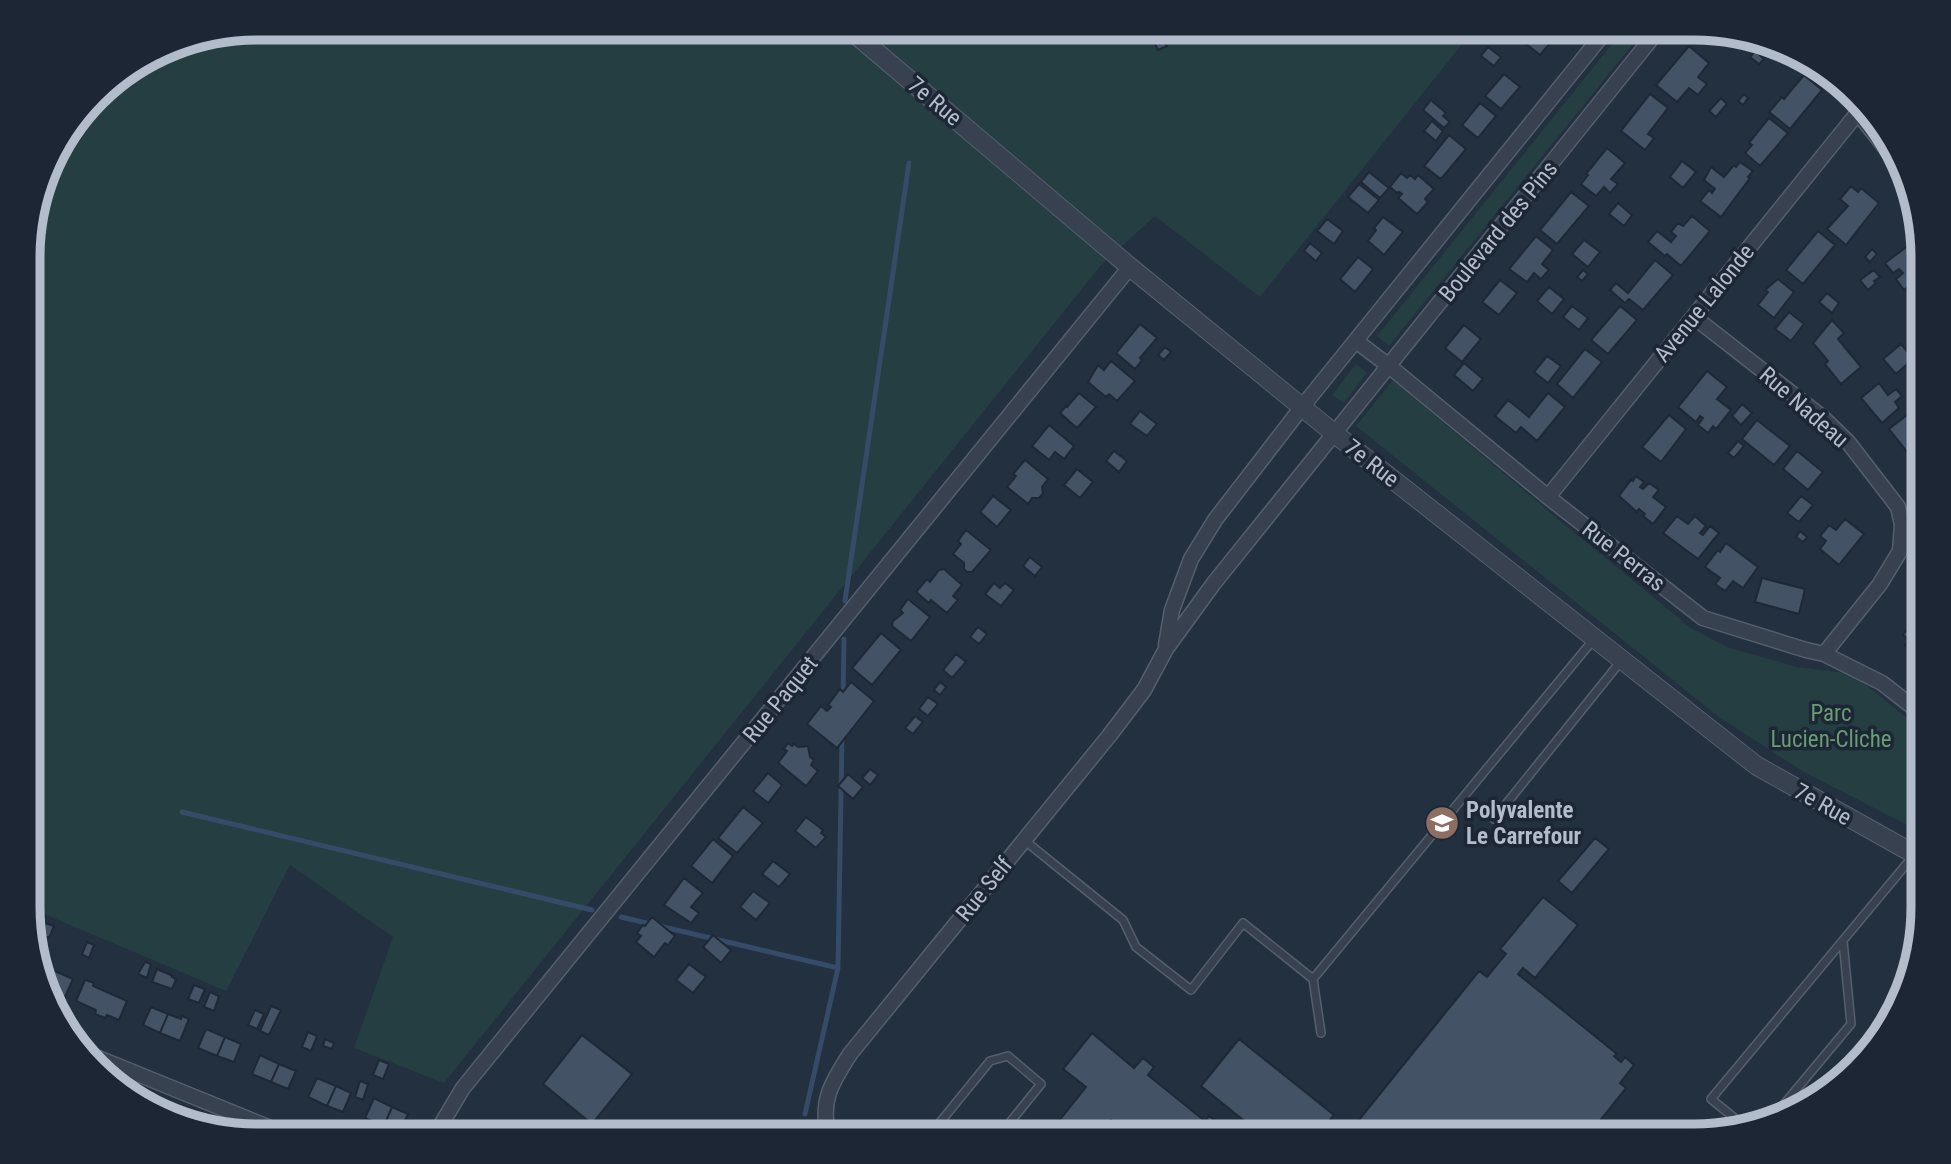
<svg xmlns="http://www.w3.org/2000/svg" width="1951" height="1164" viewBox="0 0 1951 1164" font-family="'Roboto Condensed',sans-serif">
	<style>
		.green { fill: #253e41 }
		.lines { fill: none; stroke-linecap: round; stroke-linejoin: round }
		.stream { stroke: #354b68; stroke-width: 5 }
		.building { fill: #435264; stroke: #1e2837; stroke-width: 2 }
		.service-casing { stroke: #555f6e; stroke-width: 10 }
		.minor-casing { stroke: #555f6e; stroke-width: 17 }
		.tertiary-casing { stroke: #555f6e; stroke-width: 20 }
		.service { stroke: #374150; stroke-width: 7 }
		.minor { stroke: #374150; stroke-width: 14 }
		.tertiary { stroke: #374150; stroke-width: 18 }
		.labels { text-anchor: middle; stroke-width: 7; stroke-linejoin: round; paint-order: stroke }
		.street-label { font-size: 23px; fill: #b3bccb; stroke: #1c2635 }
		.park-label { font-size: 23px; fill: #689d73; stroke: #1c2635 }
		.poi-label { font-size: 23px; font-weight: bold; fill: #b3bccb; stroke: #1c2635; text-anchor: start }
		.rim { fill: none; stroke: #b3bccb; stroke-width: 9 }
	</style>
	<rect width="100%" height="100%" fill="#223040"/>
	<path class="green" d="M257 28H1475L1260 297 1155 216 1102 264 444 1083 354 1048 393 937 290 865 226 991 30 908V227L52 155 106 85 170 45Z
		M1625 28H1646L1389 346 1377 336Z
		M1356 364 1367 373 1344 403 1332 395Z
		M1393 380 1552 514 1691 628 1727 647 1797 667 1845 673 1861 681 1923 731V824L1909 826 1804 772 1719 717 1356 426Z"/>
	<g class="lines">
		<path class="stream" d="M845 601 909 163
			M843 699 844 639
			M182 812 592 910
			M621 917 838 968
			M805 1114 838 968 842 737
			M800 1136 801 1131"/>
	</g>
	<path class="building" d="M1538 28H1563L1540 55 1525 43Z
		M1162 36 1167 46 1158 50 1153 40Z
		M1689 46 1709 63 1698 77 1707 84 1698 95 1689 88 1677 102 1656 85Z
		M1488 47 1501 57 1494 66 1481 56Z
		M1755 51 1764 59 1759 64 1750 57Z
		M1809 59 1830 80 1827 84 1804 65Z
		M1504 74 1520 87 1501 109 1485 96Z
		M1804 75 1822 90 1790 129 1769 112 1782 97 1784 99Z
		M1650 94 1668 108 1648 134 1654 138 1645 150 1621 131Z
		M1744 94 1748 98 1743 105 1738 101Z
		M1721 98 1727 104 1716 117 1709 111Z
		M1431 100 1446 113 1443 116 1450 122 1444 128 1423 110Z
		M1480 103 1496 116 1478 138 1462 125Z
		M1769 118 1788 133 1760 166 1745 153 1752 145 1749 143Z
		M1432 121 1443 131 1436 141 1424 131Z
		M1449 135 1466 149 1441 179 1424 166Z
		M1607 148 1625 163 1611 179 1618 184 1610 193 1604 187 1596 196 1581 184 1588 175 1586 174Z
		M1682 161 1696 172 1683 188 1670 177Z
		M1740 162 1753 171 1748 177 1750 178 1721 217 1700 201 1709 190 1712 193 1715 189 1704 180 1711 167 1724 177 1734 165 1736 167Z
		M1369 172 1389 188 1380 198 1361 182Z
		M1401 173 1407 178 1410 175 1415 179 1418 175 1434 189 1425 199 1428 202 1417 214 1398 198 1402 194 1399 192 1397 193 1390 187Z
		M1359 184 1379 200 1368 213 1348 197Z
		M1851 186 1858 192 1861 188 1879 203 1846 245 1827 229 1848 206 1840 199Z
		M1571 192 1589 206 1557 244 1540 230Z
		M1618 203 1632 215 1624 226 1609 214Z
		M1692 216 1710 231 1681 266 1667 254 1665 256 1648 242 1657 231 1671 242 1676 236 1671 232 1678 223 1683 226Z
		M1383 217 1403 232 1384 255 1368 241 1376 230 1374 228Z
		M1327 219 1343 231 1334 244 1317 231Z
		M1818 231 1835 245 1803 284 1786 270Z
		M1536 236 1553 250 1542 264 1549 270 1541 279 1534 273 1527 282 1509 269Z
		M1584 240 1600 252 1588 267 1572 254Z
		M1310 243 1322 253 1316 261 1304 251Z
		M1909 245 1922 262V295L1920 297 1911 285 1904 290 1896 279 1903 273 1899 269 1893 273 1885 263Z
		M1872 249 1877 254 1870 262 1865 257Z
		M1358 257 1373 269 1355 292 1340 279Z
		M1655 260 1673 275 1643 310 1629 299 1625 303 1610 290 1616 283 1628 293Z
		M1583 270 1588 274 1582 281 1577 277Z
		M1874 270 1880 277 1874 281 1876 283 1868 290 1860 280Z
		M1778 279 1794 292 1774 318 1758 305 1768 292 1765 290Z
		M1500 280 1517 293 1499 315 1482 302Z
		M1549 287 1564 299 1552 314 1537 301Z
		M1827 293 1839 303 1832 313 1819 302Z
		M1572 306 1588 318 1579 330 1563 317Z
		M1620 306 1637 320 1608 354 1591 340Z
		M1789 312 1804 324 1791 341 1775 329Z
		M1922 317V337L1913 325Z
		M1832 320 1844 333 1838 339 1861 367 1841 384 1825 364 1828 361 1813 343Z
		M1140 324 1157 338 1140 358 1142 360 1135 369 1116 353Z
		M1464 325 1481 339 1462 362 1445 348Z
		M1901 344 1913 359 1896 374 1883 359Z
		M1165 347 1171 352 1164 360 1158 355Z
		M1585 349 1602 362 1573 398 1557 384Z
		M1547 356 1561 366 1548 383 1534 372Z
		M1111 361 1135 381 1117 401 1109 394 1106 397 1088 382 1098 365 1104 370Z
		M1464 363 1483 379 1473 391 1454 375Z
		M1707 371 1727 387 1717 399 1731 410 1716 429 1713 426 1708 433 1698 425 1703 418 1700 416 1696 422 1678 407Z
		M1879 383 1888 395 1896 389 1902 396 1895 402 1899 408 1882 423 1861 398Z
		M1079 393 1096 407 1077 428 1060 413 1066 406 1067 407Z
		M1548 393 1565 407 1537 441 1521 427 1516 433 1495 416 1508 400 1529 417Z
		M1742 404 1752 413 1741 425 1732 416Z
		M1918 407 1922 415 1916 420 1910 412Z
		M1140 411 1157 424 1147 436 1130 424Z
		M1669 415 1686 429 1661 462 1642 447Z
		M1907 415 1922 438V458L1916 463 1889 429Z
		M1757 420 1790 446 1774 465 1742 439Z
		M1049 425 1074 446 1064 459 1055 452 1049 460 1032 446Z
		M1738 441 1744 446 1734 458 1728 453Z
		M1114 451 1127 461 1119 472 1106 461Z
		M1797 451 1823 472 1808 490 1783 469Z
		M1025 460 1048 479 1042 487 1043 493 1039 498H1032L1028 504 1007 487 1016 476 1013 474Z
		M1077 469 1093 482 1080 498 1064 485Z
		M1636 476 1644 482 1640 487 1643 489 1649 483 1659 490 1653 497 1666 507 1653 524 1643 516 1645 514 1639 509 1637 512 1619 496 1631 480 1633 481Z
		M993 496 1011 510 997 527 980 512Z
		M1801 496 1813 505 1799 522 1787 513Z
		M1677 516 1688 524 1695 516 1706 526 1700 533 1703 535 1710 526 1719 533 1698 559 1663 533Z
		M1845 519 1864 534 1839 565 1820 549 1826 541 1820 536 1829 525 1836 530Z
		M966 530 991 550 972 572H967L964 569V563L953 554 961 544 958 541Z
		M1800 531 1807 537 1803 542 1796 537Z
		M1726 543 1758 567 1743 588 1733 581 1725 591 1715 584 1720 578 1705 567 1718 550 1720 552Z
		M1030 557 1042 567 1035 576 1023 566Z
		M944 569 962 585 953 596 958 600 947 613 931 600 929 603 916 592 927 579 930 582 939 570Z
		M1762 578 1805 589 1799 614 1755 602Z
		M994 583 1000 588 1005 583 1014 590 1001 606 985 594Z
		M908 599 930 617 911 641 892 626 893 621 903 613 900 610Z
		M1912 623 1923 631V659L1905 645 1909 640 1903 635Z
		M978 627 987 634 979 644 970 637Z
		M881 633 901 650 872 685 852 668Z
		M956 654 966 662 952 678 943 670Z
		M851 682 874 701 837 748 807 724 821 706 827 711 831 707 828 705 840 689 843 692Z
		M940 682 946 687 940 695 934 690Z
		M928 697 938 704 928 716 919 709Z
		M915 716 923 722 913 734 905 728Z
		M788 743 792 746 794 744 798 747 808 746 810 757 814 760 811 765 818 771 806 786 778 763 787 751 784 749Z
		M870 769 878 775 870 785 862 778Z
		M768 773 782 785 768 803 753 791Z
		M848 774 863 787 853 799 838 786Z
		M743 807 763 823 737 853 718 838Z
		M806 817 823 830 821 833 826 837 816 848 795 831Z
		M1595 838 1609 849 1572 893 1558 881Z
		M713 839 733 856 712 883 691 866Z
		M773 861 790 874 779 887 762 874Z
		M684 878 703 893 691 907 699 913 691 923 664 905Z
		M753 891 770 903 756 920 740 907Z
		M1543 897 1578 925 1535 978 1523 968 1518 974 1617 1054 1614 1056 1621 1062 1625 1057 1634 1065 1620 1083 1626 1088 1599 1122 1615 1136H1346L1479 971 1487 977 1506 954 1500 949Z
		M652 917 675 936 668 945 665 943 654 957 636 942 641 936 637 933 643 925 645 926Z
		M31 920 40 924 35 935 30 933Z
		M45 923 54 926 49 938 41 935Z
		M713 935 731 950 721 963 703 947Z
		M87 942 94 945 89 958 82 954Z
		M145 962 151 964 147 978 138 974Z
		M689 964 706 977 693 993 676 980Z
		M41 965 73 979 65 997 50 990Z
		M157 969 173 976 172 977 176 979 172 989 152 982Z
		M85 980 94 983 93 986 127 1001 119 1020 107 1015 105 1018 95 1014 96 1010 76 1001Z
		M194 985 205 989 199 1003 188 999Z
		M210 992 219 996 214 1011 204 1007Z
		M271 1006 281 1010 269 1035 260 1031Z
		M151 1007 168 1014 160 1033 143 1025Z
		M255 1010 264 1014 257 1029 248 1025Z
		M168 1014 181 1019 182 1016 189 1019 180 1041 160 1033Z
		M206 1029 225 1037 217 1056 198 1048Z
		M308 1032 317 1036 311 1051 302 1047Z
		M1092 1033 1134 1068 1143 1058 1154 1067 1148 1075 1205 1121 1209 1116 1234 1136H1131L1111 1120 1108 1124 1105 1122 1094 1136H1035L1043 1126 1050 1132 1086 1087 1063 1069Z
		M582 1035 632 1074 592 1124 543 1084Z
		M225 1037 241 1044 234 1062 217 1056Z
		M325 1039 334 1043 332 1049 323 1046Z
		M1239 1039 1334 1115 1317 1136H1263L1201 1086Z
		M260 1055 279 1064 271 1082 252 1074Z
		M379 1060 389 1064 383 1079 373 1075Z
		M279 1064 296 1071 288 1089 271 1082Z
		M317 1078 336 1086 327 1106 308 1097Z
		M360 1081 368 1084 363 1100 355 1097Z
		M336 1086 351 1093 343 1112 327 1106Z
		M374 1098 392 1107 384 1126 365 1118Z
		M392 1107 408 1114 399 1133 384 1126Z
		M518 1127 527 1131 525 1136H514Z"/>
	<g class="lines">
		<g class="service-casing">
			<path id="service" d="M1494 819 1621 661
				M1024 840 1123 920 1136 947 1191 990 1243 923 1313 979
				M1321 1033 1313 979 1594 639
				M1775 1115 1851 1024 1843 941
				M1743 1125 1711 1099 1914 855
				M929 1136 990 1061 1008 1056 1041 1084 999 1136"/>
		</g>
		<g class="minor-casing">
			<path id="minor" d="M1858 113 1899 165
				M1694 317 1822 417 1848 442 1898 507 1902 525 1900 551 1880 584 1824 654
				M1356 341 1389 366 1548 497 1703 618 1806 650 1824 654 1882 683 1923 715
				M1548 497 1860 110
				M1166 645 1172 610 1191 559 1215 520 1302 407 1608 28
				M86 1053 290 1136
				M437 1136 442 1123 463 1088 1130 267
				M829 1136C819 1102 832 1082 850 1054L1109 736 1144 690 1166 649 1214 583 1660 28"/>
		</g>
		<g class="tertiary-casing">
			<path id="tertiary" d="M848 28 1130 267 1335 434 1757 766 1923 859"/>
		</g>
		<use href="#service" class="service"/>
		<use href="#minor" class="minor"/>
		<use href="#tertiary" class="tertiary"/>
	</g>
	<defs>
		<g id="school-disc" transform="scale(1.75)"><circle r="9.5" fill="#8d6e63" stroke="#1c2635"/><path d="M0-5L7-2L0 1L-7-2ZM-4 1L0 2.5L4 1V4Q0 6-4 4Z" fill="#fff"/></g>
	</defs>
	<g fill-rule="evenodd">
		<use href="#school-disc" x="1442" y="823"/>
	</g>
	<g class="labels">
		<g class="street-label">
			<text transform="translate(935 101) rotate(40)" y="8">7e Rue</text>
			<text transform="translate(1498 231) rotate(-51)" y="8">Boulevard des Pins</text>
			<text transform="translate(1704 303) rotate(-51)" y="8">Avenue Lalonde</text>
			<text transform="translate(1804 407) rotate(41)" y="8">Rue Nadeau</text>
			<text transform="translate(1372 463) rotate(38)" y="8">7e Rue</text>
			<text transform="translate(1624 556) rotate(38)" y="8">Rue Perras</text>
			<text transform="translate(780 699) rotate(-51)" y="8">Rue Paquet</text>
			<text transform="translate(1823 804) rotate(29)" y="8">7e Rue</text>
			<text transform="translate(984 889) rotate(-51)" y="8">Rue Self</text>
		</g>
		<g class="park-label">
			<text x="1831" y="721">Parc<tspan x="1831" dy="26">Lucien-Cliche</tspan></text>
		</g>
		<g class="poi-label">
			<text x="1466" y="818">Polyvalente<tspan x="1466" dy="26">Le Carrefour</tspan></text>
		</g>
	</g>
	<path d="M0 0H1951V1164H0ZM257 40H1694A217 217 0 0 1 1911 257V907A217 217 0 0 1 1694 1124H257A217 217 0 0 1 40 907V257A217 217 0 0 1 257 40Z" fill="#1c2635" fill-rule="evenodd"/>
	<path class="rim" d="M257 40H1694A217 217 0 0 1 1911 257V907A217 217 0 0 1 1694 1124H257A217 217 0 0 1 40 907V257A217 217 0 0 1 257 40Z"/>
</svg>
